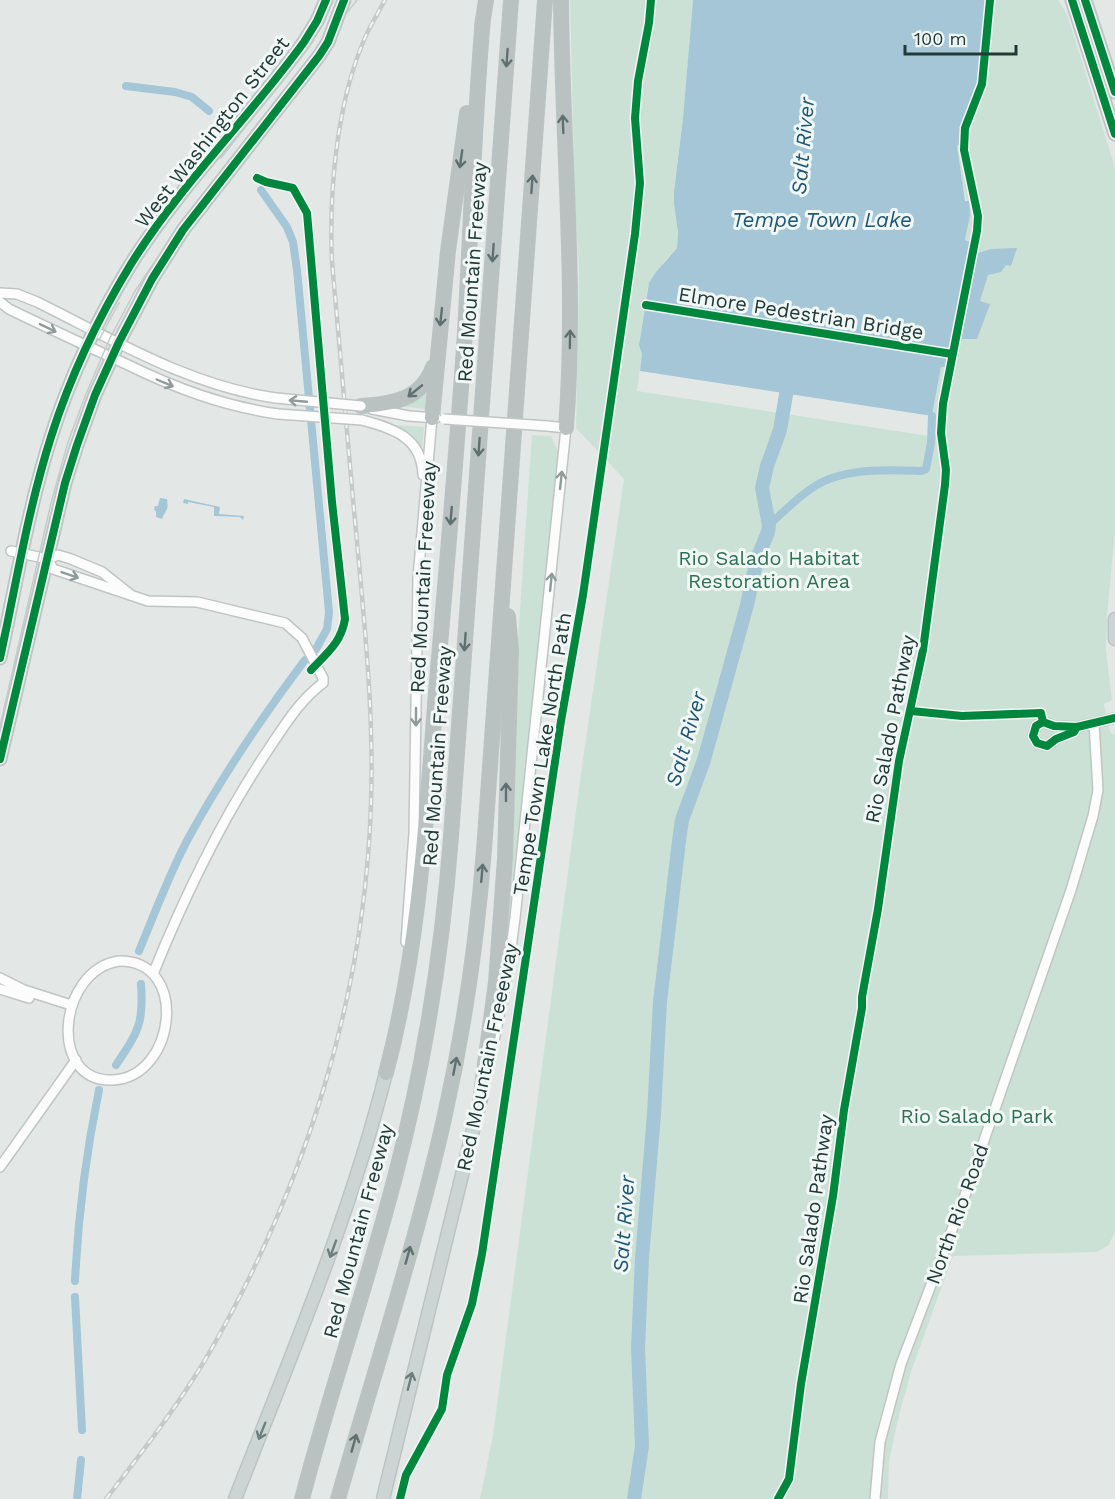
<svg xmlns="http://www.w3.org/2000/svg" width="1115" height="1499" viewBox="0 0 1115 1499" font-family="'Work Sans',sans-serif">
	<style>
		.green { fill: #cce1d6 }
		.water { fill: #a4c6d6 }
		.pier { fill: #e3e8e7 }
		.lines { fill: none; stroke-linecap: round; stroke-linejoin: round }
		.canal { stroke: #a4c6d6; stroke-width: 8 }
		.river { stroke: #a4c6d6; stroke-width: 14 }
		.minor-casing { stroke: #c0c5c4; stroke-width: 12 }
		.major-casing { stroke: #bcc4c3; stroke-width: 15 }
		.highway-casing { stroke: #bcc4c3; stroke-width: 16 }
		.minor { stroke: #fbfcfb; stroke-width: 9 }
		.major { stroke: #cdd5d4; stroke-width: 12 }
		.highway { stroke: #b9c2c1; stroke-width: 14 }
		.tram { stroke: #c6cac9; stroke-width: 1.5 }
		.rail-casing { stroke: #c6cac9; stroke-width: 4.5 }
		.rail { stroke: #f0f7f5; stroke-width: 2; stroke-dasharray: 7; stroke-linecap: butt }
		.minor-bridge-casing { stroke: #c0c5c4; stroke-width: 12; stroke-linecap: butt }
		.minor-bridge { stroke: #fbfcfb; stroke-width: 9 }
		.cycleway-casing { stroke: #f0f7f5; stroke-width: 11 }
		.cycleway { stroke: #00873e; stroke-width: 8 }
		.oneway { stroke: #5e706f }
		.oneway2 { stroke: #8e9b9a }
		.oneway3 { stroke: #6e807e }
		.labels { text-anchor: middle; stroke-width: 6; stroke-linejoin: round; paint-order: stroke }
		.street-label { font-size: 20px; fill: #213a38; stroke: #f0f7f5 }
		.park-label { font-size: 20px; fill: #2d7053; stroke: #f0f7f5 }
		.water-label { font-size: 21px; font-style: italic; fill: #1e5674; stroke: #f0f7f5 }
	</style>
	<rect width="100%" height="100%" fill="#e3e8e7"/>
	<path class="green" d="M570 0H693L683 118 674 192V204L678 232 677 248 666 259 648 287 639 344 642 354 637 391 929 436 941 367H945L970 241 965 240 970 215 960 175 957 146 960 145 963 125 980 76 987 0H1058L1067 14 1115 167V531L1107 616 1106 650 1112 700 1104 704 1110 732 1115 735V1231L1109 1245 1097 1252 953 1256 912 1369 899 1415 889 1461 888 1499H480L493 1435 582 766 624 479 576 428 579 269 575 205Z
		M428 388 425 409 399 406Z
		M396 425 424 427 422 450 408 433Z
		M532 435 551 436 559 453 530 727C528 744 523 762 525 779L505 962 509 873 511 739Z"/>
	<path class="water" d="M693 0H987L980 76 963 125 960 145 957 146 965 201H969L970 215 965 240 971 242 945 367H941L932 416 640 371 642 354 639 345 649 283 656 272 677 248 678 232 674 204V192L683 118Z
		M1017 248 1011 266 1006 265 1001 272 988 275 980 301 990 304 977 339H959L978 253 991 249Z
		M160 498 167 499C169 512 165 510 162 519L156 517V511L154 510 155 506H158Z
		M184 499 220 507 219 514 244 516 243 520 240 517 214 516V507L188 502V504L183 503Z"/>
	<path class="pier" d="M646 301 948 350 947 353V356L645 308Z"/>
	<g class="lines">
		<path class="canal" d="M126 86 175 92 192 97 209 111
			M261 190 287 227 293 242 297 270 329 612 327 629 316 649
			M769 525C787 509 806 488 829 479 858 468 891 470 922 471L926 469 931 443 932 416
			M139 951C155 913 169 874 189 837 223 775 262 717 305 660
			M116 1065C138 1032 144 1024 141 984
			M75 1281C78 1216 86 1153 99 1090
			M75 1297 82 1430
			M77 1499 81 1460"/>
		<path class="river" d="M634 1499 642 1446 638 1348 642 1258 654 1114 660 1002 679 841 682 820 704 760 747 605 757 559 768 532 769 525 762 488 767 466 780 430 789 377"/>
		<g class="minor-casing">
			<path id="minor" d="M0 293 17 294 37 302C114 340 190 386 276 398
				M0 302 9 309C48 328 87 346 126 364 175 388 223 406 278 414
				M372 409 409 416 436 418
				M362 420C392 428 422 437 423 475
				M11 551 48 559 58 555 71 559 102 572 131 595
				M48 559 53 569 148 601 197 602 285 623 302 638 323 678V683C299 701 285 725 268 750 221 820 185 895 153 974
				M1077 727 1074 732 1056 739 1047 746 1037 743 1033 736 1036 726 1043 722 1054 726 1077 727 1115 718
				M406 942 414 833 418 578 432 418
				M119 961C190 960 176 1077 113 1080 47 1083 58 970 119 961Z
				M0 978 24 990 71 1005
				M0 989 29 998
				M494 1041 508 971 515 918 566 428 547 426
				M0 1167 76 1060
				M875 1499 880 1442 901 1364 964 1198 1071 890 1093 816 1098 790 1094 723"/>
		</g>
		<g class="major-casing">
			<path id="major" d="M1072 0 1115 134
				M1085 0 1115 92
				M1115 619V639
				M0 658C16 585 28 509 51 437 70 377 98 318 131 264 180 185 249 118 304 42L317 21 326 0
				M0 759 65 483 77 445 95 395 119 342 152 279 183 230 319 56 328 42 344 0
				M235 1499C290 1358 349 1220 386 1073
				M383 1499 480 1101"/>
		</g>
		<g class="highway-casing">
			<path id="highway" d="M561 0C562 143 577 285 566 428
				M482 26 486 0
				M361 406C392 404 421 400 433 367
				M432 418 448 251 467 113
				M386 1073C419 949 426 820 436 693 446 573 457 452 465 332 471 227 474 122 483 18
				M480 1101 496 982 505 858 511 651 508 616
				M302 1499C330 1392 366 1288 394 1181 424 1068 442 953 451 837L511 0
				M338 1499C374 1373 415 1247 444 1119 464 1030 477 940 484 850L545 0"/>
		</g>
		<use href="#minor" class="minor"/>
		<use href="#major" class="major"/>
		<use href="#highway" class="highway"/>
		<path class="tram" d="M221 158 314 40
			M99 340 119 303
			M0 726 51 503 68 442 86 394 110 338 135 291 176 230 357 0"/>
		<g class="rail-casing">
			<path id="rail" d="M106 1499C142 1452 178 1406 208 1355 305 1187 365 997 371 803 374 716 365 629 357 542 348 449 341 356 332 262 329 194 336 109 362 45 368 29 377 15 385 0"/>
		</g>
		<use href="#rail" class="rail"/>
		<g class="minor-bridge-casing">
			<path id="minor-bridge" d="M276 398 361 406
				M278 414 362 420
				M444 419 547 426"/>
		</g>
		<use href="#minor-bridge" class="minor-bridge"/>
		<g class="cycleway-casing">
			<path id="cycleway" d="M1072 0 1115 134
				M1085 0 1115 92
				M257 178 266 182 293 188 307 213 332 502 345 619C341 643 327 653 311 670
				M646 305 952 354
				M0 658C16 585 28 509 51 437 70 377 98 318 131 264 180 185 249 118 304 42L317 21 326 0
				M911 711 962 716 1041 713 1043 722
				M1077 727 1074 732 1056 739 1047 746 1037 743 1033 736 1036 726 1043 722 1054 726 1077 727 1115 718
				M0 759 65 483 77 445 95 395 119 342 152 279 183 230 319 56 328 42 344 0
				M400 1499 406 1475 442 1409 447 1375 472 1304 482 1254 561 721 583 595 635 234 640 183 635 118 638 81 649 23 651 0
				M778 1499 789 1479 801 1384 833 1196 844 1110 862 1008V997L878 909 899 761 923 650 945 485 946 470 941 433 943 404 977 231 978 216 964 150 965 128 982 84 990 0"/>
		</g>
		<use href="#cycleway" class="cycleway"/>
	</g>
	<defs><path id="oneway-shaft" d="M-6 0H5M1.5-3L5.5 0L1.5 3" fill="none" stroke-width="1.6" stroke-linecap="round" stroke-linejoin="round" transform="scale(1.5)"/></defs>
	<g class="oneway">
		<use href="#oneway-shaft" transform="translate(507 58) rotate(94)"/>
		<use href="#oneway-shaft" transform="translate(563 124) rotate(-92)"/>
		<use href="#oneway-shaft" transform="translate(461 159) rotate(98)"/>
		<use href="#oneway-shaft" transform="translate(532 184) rotate(-86)"/>
		<use href="#oneway-shaft" transform="translate(493 253) rotate(94)"/>
		<use href="#oneway-shaft" transform="translate(441 317) rotate(96)"/>
		<use href="#oneway-shaft" transform="translate(570 339) rotate(-89)"/>
		<use href="#oneway-shaft" transform="translate(415 391) rotate(141)"/>
		<use href="#oneway-shaft" transform="translate(479 447) rotate(94)"/>
		<use href="#oneway-shaft" transform="translate(451 516) rotate(95)"/>
		<use href="#oneway-shaft" transform="translate(465 642) rotate(94)"/>
		<use href="#oneway-shaft" transform="translate(506 792) rotate(-90)"/>
		<use href="#oneway-shaft" transform="translate(482 873) rotate(-85)"/>
		<use href="#oneway-shaft" transform="translate(455 1066) rotate(-79)"/>
		<use href="#oneway-shaft" transform="translate(408 1255) rotate(-74)"/>
		<use href="#oneway-shaft" transform="translate(354 1443) rotate(-74)"/>
	</g>
	<g class="oneway2">
		<use href="#oneway-shaft" transform="translate(48 328) rotate(26)"/>
		<use href="#oneway-shaft" transform="translate(165 383) rotate(23)"/>
		<use href="#oneway-shaft" transform="translate(298 401) rotate(-175)"/>
		<use href="#oneway-shaft" transform="translate(561 480) rotate(-84)"/>
		<use href="#oneway-shaft" transform="translate(70 575) rotate(19)"/>
		<use href="#oneway-shaft" transform="translate(551 582) rotate(-84)"/>
		<use href="#oneway-shaft" transform="translate(416 717) rotate(90)"/>
	</g>
	<g class="oneway3">
		<use href="#oneway-shaft" transform="translate(333 1249) rotate(110)"/>
		<use href="#oneway-shaft" transform="translate(410 1381) rotate(-76)"/>
		<use href="#oneway-shaft" transform="translate(262 1431) rotate(112)"/>
	</g>
	<g class="labels">
		<g class="street-label">
			<text transform="translate(212 132) rotate(-52)" y="7">West Washington Street</text>
			<text transform="translate(472 272) rotate(-86)" y="7">Red Mountain Freeway</text>
			<text transform="translate(801 313) rotate(9)" y="7">Elmore Pedestrian Bridge</text>
			<text transform="translate(423 577) rotate(-87)" y="7">Red Mountain Freeeway</text>
			<text transform="translate(890 729) rotate(-79)" y="7">Rio Salado Pathway</text>
			<text transform="translate(542 754) rotate(-81)" y="7">Tempe Town Lake North Path</text>
			<text transform="translate(437 756) rotate(-86)" y="7">Red Mountain Freeway</text>
			<text transform="translate(487 1057) rotate(-78)" y="7">Red Mountain Freeeway</text>
			<text transform="translate(813 1209) rotate(-82)" y="7">Rio Salado Pathway</text>
			<text transform="translate(957 1214) rotate(-70)" y="7">North Rio Road</text>
			<text transform="translate(358 1231) rotate(-75)" y="7">Red Mountain Freeway</text>
		</g>
		<g class="park-label">
			<text x="769" y="565">Rio Salado Habitat<tspan x="769" dy="23">Restoration Area</tspan></text>
			<text x="977" y="1123">Rio Salado Park</text>
		</g>
		<g class="water-label">
			<text transform="translate(803 146) rotate(-85)" y="7">Salt River</text>
			<text x="822" y="227">Tempe Town Lake</text>
			<text transform="translate(686 739) rotate(-74)" y="7">Salt River</text>
			<text transform="translate(624 1224) rotate(-86)" y="7">Salt River</text>
		</g>
	</g>
	<path d="M905 45v9h111v-9" fill="none" stroke="#213a38" stroke-width="3"/>
	<text x="914" y="45" font-size="18" fill="#213a38" stroke="#f0f7f5" stroke-width="4.5" paint-order="stroke">100 m</text>
</svg>
